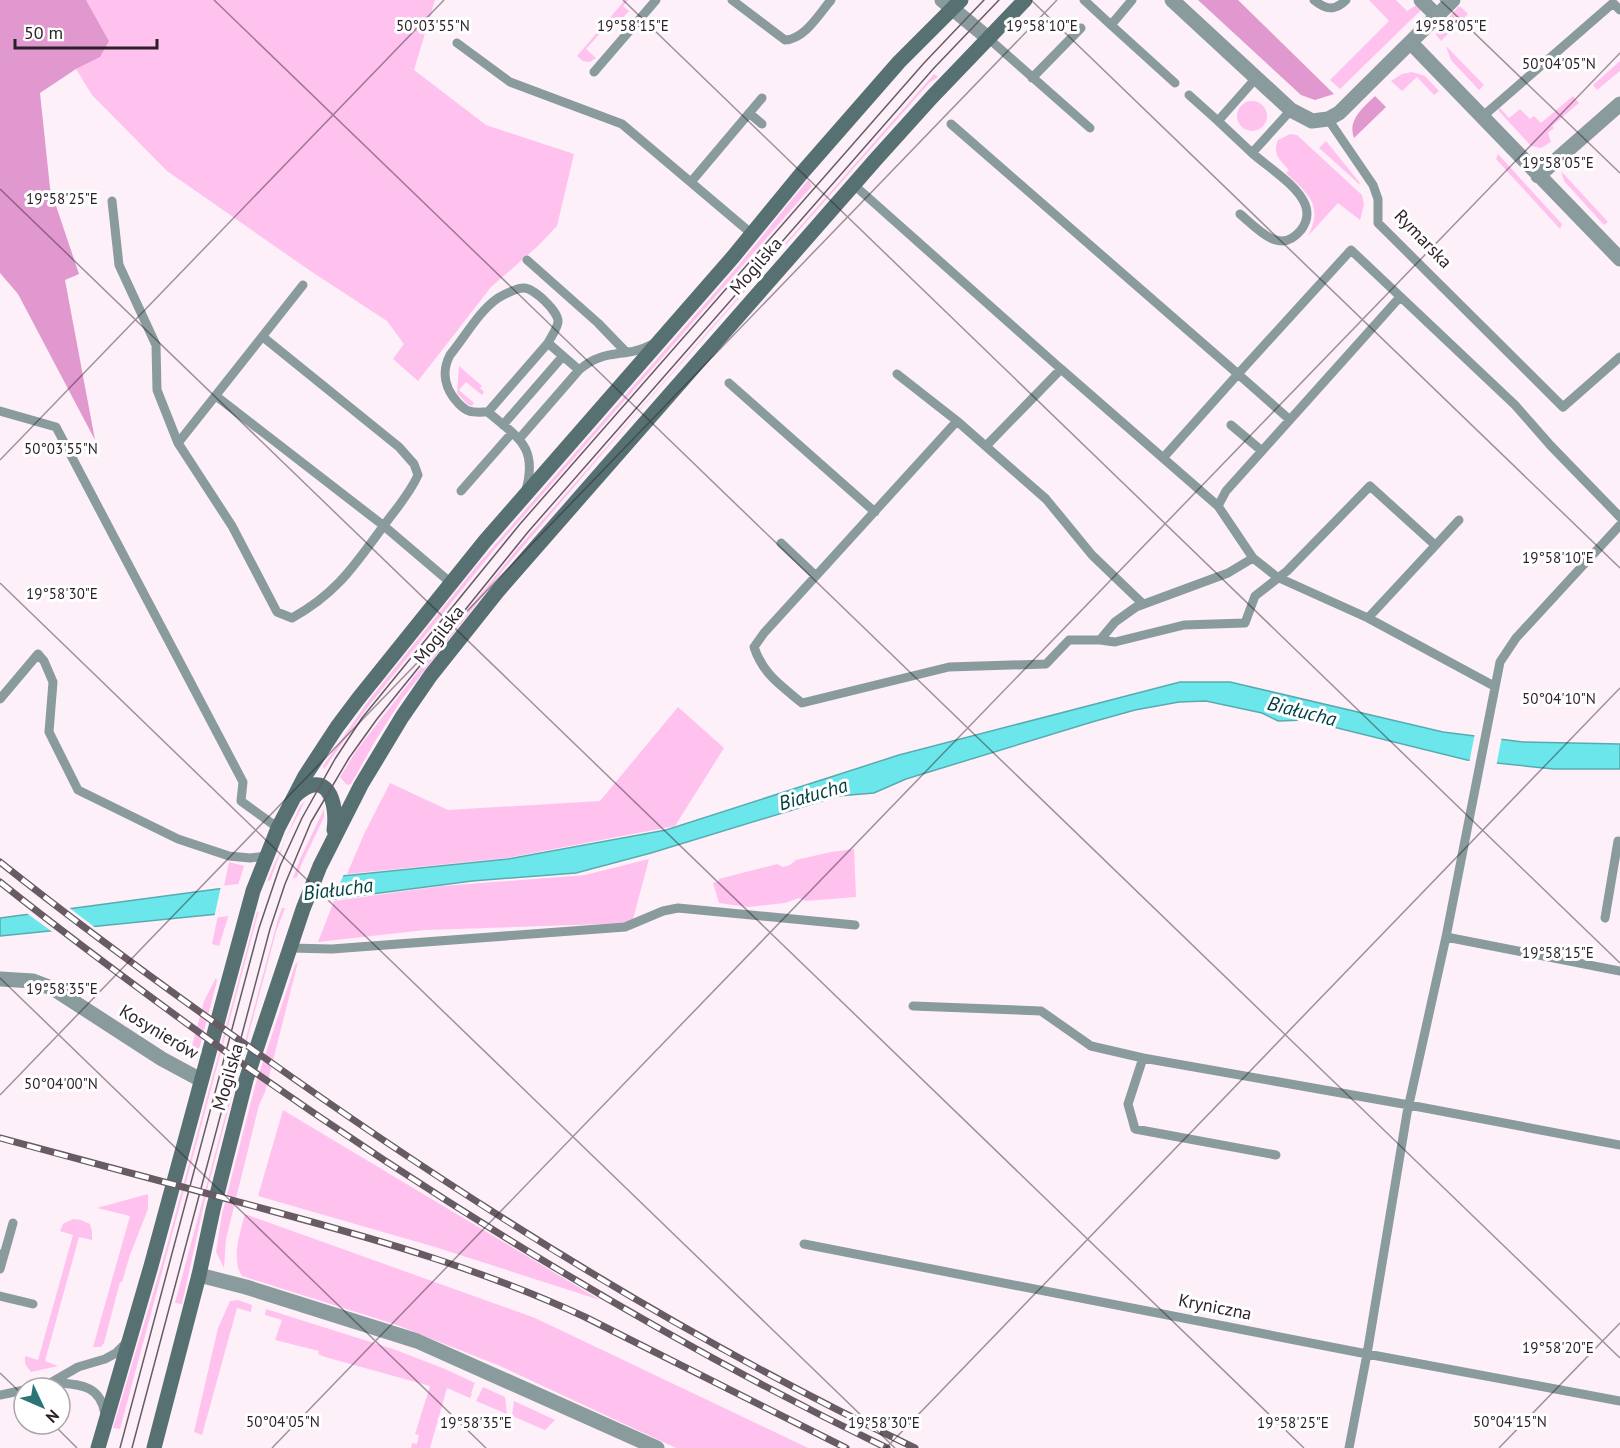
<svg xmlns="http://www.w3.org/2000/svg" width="1620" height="1448" viewBox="0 0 1620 1448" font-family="'PT Sans',sans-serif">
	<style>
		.green { fill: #ffc2ee }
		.forest { fill: #e098ce }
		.water { fill: #6be7eb; stroke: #58abb0; stroke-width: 1.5 }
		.pier { fill: #fdf0f9 }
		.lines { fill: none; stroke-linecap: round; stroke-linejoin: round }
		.lane { stroke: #899b9c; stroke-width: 9 }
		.street { stroke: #899b9c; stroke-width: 15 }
		.secondary { stroke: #577172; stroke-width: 15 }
		.tram { stroke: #675b64; stroke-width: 1.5 }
		.rail-casing { stroke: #675b64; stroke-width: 7 }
		.rail { stroke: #fff; stroke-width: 4.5; stroke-dasharray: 14; stroke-linecap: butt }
		.ticks { fill: none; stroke: #2b1f28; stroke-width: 1.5; stroke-opacity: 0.45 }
		.labels { text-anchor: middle; stroke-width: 6; stroke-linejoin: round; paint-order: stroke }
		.street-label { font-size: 18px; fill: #2b1f28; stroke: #fff }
		.water-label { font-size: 20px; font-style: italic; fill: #034042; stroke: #fff }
		.ticks-label { font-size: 15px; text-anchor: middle; fill: #2b1f28; stroke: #fff; stroke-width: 6; stroke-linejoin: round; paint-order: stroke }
	</style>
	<rect width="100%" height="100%" fill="#fdf0f9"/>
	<path class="green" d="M86 0H435L414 70 486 125 574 154 557 226 539 245 491 287 418 381 393 359 404 344 387 321 309 270 167 171 92 95 76 69 99 57 109 41Z
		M625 0H628L623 6 629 11 618 23 613 19 586 49 596 58 590 62 583 61 577 56Z
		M1369 0H1396L1407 11 1418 4 1422 9 1340 89 1330 80 1389 21Z
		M1458 7H1461L1468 14 1441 41 1436 35 1437 31Z
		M1446 46 1484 85 1479 90 1451 60Z
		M1620 61V71L1597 90 1593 85Z
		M1412 72 1425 76 1439 91 1434 95 1417 77 1402 91 1391 81 1402 74Z
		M934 74 938 77 930 82 631 420 504 569 402 699 377 738 351 784 347 785 340 777 356 751 412 679 518 548Z
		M1573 96 1579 103 1552 126 1554 128 1548 133 1551 142 1541 148 1531 146 1498 110 1500 108 1509 118 1520 109 1530 119 1534 116 1541 123Z
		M1237 116a15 15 0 1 1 30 0a15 15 0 1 1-30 0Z
		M1290 134 1297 135 1362 195 1364 205 1360 220 1338 203 1308 236C1324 205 1308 194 1286 173L1289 170C1280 160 1272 154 1278 140Z
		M1326 141 1360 183 1359 184 1319 148Z
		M1498 154 1562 224 1560 229 1496 159Z
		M1561 171 1608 222 1604 225 1564 181Z
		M808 180 812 186 493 551 367 708 324 769 323 766 369 700 479 563 737 267Z
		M459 366 482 386 480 388 484 392 482 395 466 382 459 390 474 403 472 406 468 405 457 393Z
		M678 707 724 748 675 826 507 858 347 874 365 832 390 783 448 810 600 801Z
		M305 801 286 838 259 910 120 1429 113 1428 165 1253 257 912 267 881 300 806Z
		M324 809V817L302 863 276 932 208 1186 182 1304 175 1303 278 919 300 859Z
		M854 849 856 897 806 901 799 898 785 903 748 907 719 903 713 883 719 881V879L777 864 783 867 790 865 796 860 831 852Z
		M649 859 632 923 425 930 318 942 334 901 442 886 585 875Z
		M229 862 244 866 219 946 212 944Z
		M298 962 265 1092 259 1105 226 1239 224 1268 216 1252 222 1214 255 1086 295 965Z
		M216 978 217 981 200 1046 195 1054 189 1057 204 1001Z
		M283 1110 303 1122 600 1300 435 1247 258 1196Z
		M148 1194V1209L130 1255 122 1282H120L104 1343 101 1347H93L130 1216 97 1208Z
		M245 1214 535 1318 808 1448H676L500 1366 397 1325 242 1276C231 1260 240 1232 245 1214Z
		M73 1219 81 1220 90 1224 92 1231V1240L79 1237 45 1361 58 1366 31 1372 25 1364V1356L38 1360 73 1235 60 1231 63 1224Z
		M238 1300 252 1305 251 1312 237 1308 202 1435 194 1432 218 1328 230 1301Z
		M266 1309 396 1350 445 1369 475 1383 471 1393 472 1394 470 1398 447 1388 430 1448H411L412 1443 417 1444 419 1435 415 1434 430 1386 325 1357 318 1354 319 1351 275 1340 282 1320 265 1315Z
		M483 1387 505 1397 507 1414 476 1401Z
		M514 1401 555 1420 545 1430 512 1416Z"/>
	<path class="forest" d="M0 0H86L109 41 100 57 76 69 40 93 50 188 79 274 65 280 95 440 18 294 0 273Z
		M1198 0H1238L1334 94 1315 100 1301 95Z
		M1375 96 1386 107 1354 138C1347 120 1364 107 1375 96Z"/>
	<path class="water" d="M1180 682H1230L1443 732 1523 742 1620 744V769H1554L1467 760 1305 720 1278 721 1262 713 1206 701 1179 702 1135 710 1092 722 906 779 874 793 838 796 651 853 576 873 472 881 218 914 0 936V918L225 888 508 859 666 830 899 755Z"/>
	<path class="pier" d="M1475 733 1502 736 1496 767 1469 764Z
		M345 872 332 901 214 918 221 886Z
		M67 906 97 929 54 933 25 912Z"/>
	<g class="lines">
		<path class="lane" d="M732 0 785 40C805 39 819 14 831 0
			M1084 0 1111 25
			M1132 0 1111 25 1175 83
			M1314 0C1326 10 1335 11 1346 0
			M988 38 1090 128
			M457 43 510 82 622 124 752 234
			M594 72 656 0
			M1032 78 1081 28
			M1256 78 1218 121 1252 153 1291 110
			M1189 95 1218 121
			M749 113 762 124
			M1482 117 1613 3 1620 10
			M1328 119 1373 185 1378 199V223L1563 407 1620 357
			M951 124 1238 374 1163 458 1218 506
			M691 182 762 98
			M854 185 1061 369
			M112 201 119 265 156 345 157 390 178 443 232 526 277 612 292 618C336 594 354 566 382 528 395 510 409 495 418 475L414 464 399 447 263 337
			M1240 214C1259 230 1280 256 1301 230 1307 222 1309 214 1305 204 1297 185 1268 167 1252 153
			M527 260 598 323 626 352
			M1400 297 1226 491 1218 506 1253 558 1277 577 1368 618 1494 686
			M897 374 957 421 1046 499 1092 555 1143 604
			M729 383 875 512
			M216 396 384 526 451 583
			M0 411 56 427 243 782 241 801 278 828
			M488 412C482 412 475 413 469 411 465 410 461 406 458 403 445 389 441 372 450 355 465 337 479 311 498 298 505 294 516 288 524 288 534 288 559 312 558 322 557 329 551 337 548 343
			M1290 420 1238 374 1351 250 1515 405 1551 446 1620 517
			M957 421 764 633 754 647C763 674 780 685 802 703L949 667 1046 664 1069 640H1100
			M503 425 563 356
			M1231 425 1262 451
			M519 439 579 370
			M178 443 303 285
			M986 446 1061 369 1163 458
			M526 490C538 446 518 438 488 412L548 343 579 370C605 347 625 359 653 344
			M461 491 512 433
			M781 543 816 576
			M1253 558 1228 573 1136 607 1115 622 1100 640 1115 642 1184 625 1245 623 1255 596 1287 571 1370 486 1435 545
			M1368 618 1459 520
			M0 699 38 654 44 661 53 682 49 732 78 790 178 839 229 856 250 858 267 856
			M1605 918 1618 841 1620 842
			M1446 937 1620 971
			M290 948 332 949 625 927 663 911 678 908 855 925
			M913 1006 1041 1011 1091 1046 1143 1058
			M1276 1155 1135 1129 1128 1104 1143 1058 1409 1105 1620 1145
			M804 1244 1367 1354 1620 1401
			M4 1255 13 1223
			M0 1269 4 1255 1 1254
			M0 1296 33 1304
			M52 1382C78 1385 100 1383 105 1414
			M30 1388 52 1382 78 1367 105 1359 116 1353 126 1343
			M0 1395 24 1390
			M1349 1448 1367 1354 1407 1113 1446 937 1500 662 1516 638 1620 525"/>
		<path class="street" d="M942 0 988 38
			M1172 0 1291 110 1312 121 1328 119 1339 113 1453 0
			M1421 0 1437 16
			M1411 43 1620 259
			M1538 176 1620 104
			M0 979 33 981 54 989 162 1059 201 1080
			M199 1275 246 1287 417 1341 657 1448"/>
		<path class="secondary" d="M295 796C327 766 338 803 334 830
			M98 1448 151 1266 253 891 278 828 305 776 337 727 358 699 485 541 733 257 801 174 899 62 961 0
			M154 1448 199 1275 213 1210 246 1080 303 909 320 866 361 785 402 717 431 675 497 592 538 545 876 159 932 97 1025 0"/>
		<path class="tram" d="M120 1448 259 928 280 866 302 818 335 759 362 718 520 524 924 63 984 0
			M132 1448 270 929 285 884 311 822 349 758 377 719 528 532 934 68 999 0"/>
		<g class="rail-casing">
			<path id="rail" d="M0 862C84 929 171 992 259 1054 467 1202 684 1338 915 1448
				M0 882C76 943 154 1000 233 1057 441 1204 658 1337 887 1448
				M0 1138C91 1163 181 1186 272 1211 379 1240 484 1270 585 1317L846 1448"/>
		</g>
		<use href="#rail" class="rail"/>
	</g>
	<path class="ticks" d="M214 0 1620 1358M623 0 1620 963M1031 0 1620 568M1440 0 1620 173M0 189 1304 1448M0 460 444 0M0 583 895 1448M0 978 486 1448M0 1095 1057 0M0 1373 24 1396M53 1424 77 1448M272 1448 1620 53M886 1448 1620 688M1499 1448 1620 1323"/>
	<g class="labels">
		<g class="street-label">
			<text transform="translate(1423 239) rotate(46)" y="6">Rymarska</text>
			<text transform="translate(756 266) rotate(-49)" y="6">Mogilska</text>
			<text transform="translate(439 635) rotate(-52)" y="6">Mogilska</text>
			<text transform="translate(159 1032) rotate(31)" y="6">Kosynierów</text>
			<text transform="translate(228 1077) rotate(-74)" y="6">Mogilska</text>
			<text transform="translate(1215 1307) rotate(11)" y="6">Kryniczna</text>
		</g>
		<g class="water-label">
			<text transform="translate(1302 711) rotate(14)" y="7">Białucha</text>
			<text transform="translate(813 794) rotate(-16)" y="7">Białucha</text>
			<text transform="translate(338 889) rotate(-7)" y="7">Białucha</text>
		</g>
	</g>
	<g class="ticks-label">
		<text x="633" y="31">19°58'15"E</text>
		<text x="1042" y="31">19°58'10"E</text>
		<text x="1451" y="31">19°58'05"E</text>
		<text x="433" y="31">50°03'55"N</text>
		<text x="1559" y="69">50°04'05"N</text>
		<text x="1558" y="168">19°58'05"E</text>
		<text x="62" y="204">19°58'25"E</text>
		<text x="61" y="454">50°03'55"N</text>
		<text x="1558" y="563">19°58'10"E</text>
		<text x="62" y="599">19°58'30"E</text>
		<text x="1559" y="704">50°04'10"N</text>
		<text x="1558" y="958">19°58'15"E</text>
		<text x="62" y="994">19°58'35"E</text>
		<text x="61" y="1089">50°04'00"N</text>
		<text x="1558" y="1353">19°58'20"E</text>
		<text x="283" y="1427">50°04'05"N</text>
		<text x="1510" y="1427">50°04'15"N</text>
		<text x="476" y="1428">19°58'35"E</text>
		<text x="884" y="1428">19°58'30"E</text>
		<text x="1293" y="1428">19°58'25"E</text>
	</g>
	<g transform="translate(42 1406) rotate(134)"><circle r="28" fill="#ffffff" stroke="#aaa5a9" stroke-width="1.5"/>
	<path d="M0-4.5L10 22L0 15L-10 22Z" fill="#2b7577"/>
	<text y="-9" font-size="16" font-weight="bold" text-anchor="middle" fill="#2b1f28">N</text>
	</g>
	<path d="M15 39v9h142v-9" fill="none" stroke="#2b1f28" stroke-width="3"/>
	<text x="24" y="39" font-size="18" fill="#2b1f28" stroke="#ffffff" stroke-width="4.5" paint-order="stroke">50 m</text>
</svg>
